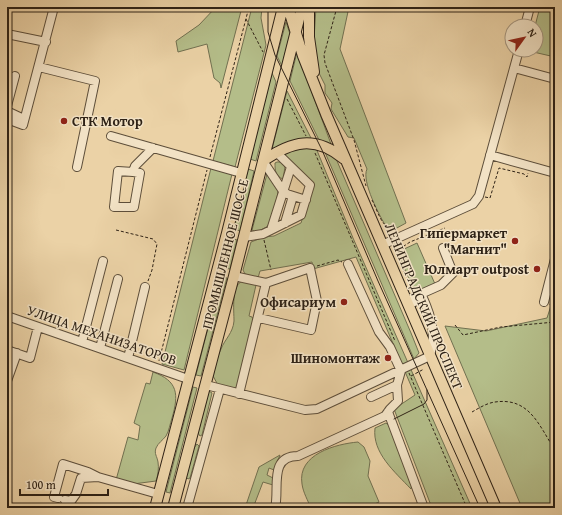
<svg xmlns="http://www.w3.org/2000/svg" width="562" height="515" viewBox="0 0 562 515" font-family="'Gentium Book Plus',serif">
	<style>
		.green { fill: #b4bd89; stroke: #717050 }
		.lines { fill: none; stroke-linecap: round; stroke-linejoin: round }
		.minor-casing { stroke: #5d4e3a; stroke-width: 10 }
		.major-casing { stroke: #2e2216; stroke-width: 12 }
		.path { stroke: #2e2216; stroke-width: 1; stroke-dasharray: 3 2; stroke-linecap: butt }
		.minor { stroke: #f2e2c5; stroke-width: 8 }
		.major { stroke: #ebd2a6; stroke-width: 10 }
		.tram { stroke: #2e2216; stroke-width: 1 }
		.poi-dot { fill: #8f2418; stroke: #f2e2c5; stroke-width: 1.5 }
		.labels { text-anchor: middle; stroke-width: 3; stroke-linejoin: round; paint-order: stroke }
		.poi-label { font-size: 14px; font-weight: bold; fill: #2e2216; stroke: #f2e2c5; text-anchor: end }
		.street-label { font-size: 14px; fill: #2e2216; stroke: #f2e2c5 }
	</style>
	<rect width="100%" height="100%" fill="#ebd2a6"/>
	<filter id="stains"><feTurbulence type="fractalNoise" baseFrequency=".005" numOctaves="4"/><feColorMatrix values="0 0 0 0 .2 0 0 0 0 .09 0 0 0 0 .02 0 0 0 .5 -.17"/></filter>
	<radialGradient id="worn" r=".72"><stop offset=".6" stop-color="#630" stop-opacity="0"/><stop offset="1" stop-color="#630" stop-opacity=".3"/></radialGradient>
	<path class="green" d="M216 7H242L221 88 220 83 214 78 207 44 178 52 176 41 199 25Z
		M252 7H262L261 18 266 45 235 167 213 161Z
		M316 7H349L340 49 406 223 395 229 387 228C380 217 361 181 367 169L354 138 348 137 331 109 332 103 325 93V85L319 73 314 40Z
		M540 7H555V57L529 51 536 50 535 26Z
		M286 22 290 34 282 66 277 56Z
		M297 52 331 144 319 140 290 81Z
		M272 73 276 82 256 161 250 159Z
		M287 91 312 140 291 141 272 149Z
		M291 148H316L353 238 472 508H432L394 409 415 395 356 257 313 269 312 262 260 271 258 278 245 274 243 270 251 242 264 237 274 236 301 223 313 184 282 155Z
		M324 150 334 154 411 333 419 353 414 359Z
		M277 162H280L285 167 283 179C275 176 275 170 275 163Z
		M211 168 232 174 184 370 162 364Z
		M248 169 254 171 240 231 233 229Z
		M267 174 278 191C277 201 273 219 267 227L256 232 252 230Z
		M231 238 237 240 230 269 223 268Z
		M417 243 435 284 416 294 400 259 402 250Z
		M221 277 227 278 201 376 196 375Z
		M243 281 255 283 256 285 249 316 252 317 255 323 236 390 218 385 213 376C215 367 217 357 221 349 225 339 233 333 234 321 234 311 231 284 243 281Z
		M555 293V508H522L445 326 486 331 547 318Z
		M153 372C178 381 179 394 172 418 170 424 169 431 166 436 163 440 158 443 156 448 154 454 157 456 158 462 159 468 158 475 156 481L133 484 116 480 128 437 138 440 140 426 134 423 146 383 150 384Z
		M193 387 197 388 170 493 166 492Z
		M209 391 212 393 202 435 200 436 198 433Z
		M386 423 391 427 412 483 411 489C395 472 372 453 375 428Z
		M358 442 364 447 370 461 368 476 379 502 366 508H311C308 501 303 492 302 484 297 454 336 444 358 442Z
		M197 444 199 446 190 478 188 479 186 477 194 448Z
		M280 455 274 470 269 468 267 475 275 479 273 485 263 482 253 508H245L259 467Z"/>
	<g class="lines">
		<g class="minor-casing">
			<path id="minor" d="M525 26 530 7
				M7 34 46 42
				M39 67 95 81 77 167
				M514 68 555 79
				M7 106 15 76
				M7 111 24 119
				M7 119 23 125 54 7
				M111 136 241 173
				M490 155 555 173
				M263 161 283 191 287 194 306 200
				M133 172 140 173 134 207H114L118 171 133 172 135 166 153 148
				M285 223 293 196
				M271 230 291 167
				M244 237 263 234 301 215 310 185 276 152
				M382 245 473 204 479 196 519 50
				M234 276 266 283 239 394
				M414 297 441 285 453 273 443 248
				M544 302 555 259
				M7 316 188 379
				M259 318 311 330 317 301 310 268 266 283
				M82 342 103 261
				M100 348 118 279
				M7 350 30 358 38 327
				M128 358 145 287
				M7 381 17 353
				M206 385 305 410 317 409 430 356C436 335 432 318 423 298L408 305
				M371 397 397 385
				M388 412 424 508
				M98 477 158 494
				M58 498 54 497 63 464 88 472 98 477 81 478 76 494 71 501 65 500
				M187 508 220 389
				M275 508C280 489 268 456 298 456L385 416 390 409 398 401 397 385 401 371 390 347 379 332 348 264"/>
		</g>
		<g class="major-casing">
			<path id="major" d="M288 7 303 56 326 114 496 508
				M309 7V37L314 72
				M263 161C292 141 315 135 344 159
				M155 508 227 233 283 7
				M173 508 234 276 302 7"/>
		</g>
		<path class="path" d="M337 7 324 55 325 63 354 140 366 186
			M246 19 263 52
			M287 99 306 136
			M315 153 395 341
			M210 157 249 7
			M485 197 490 198 499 168 524 174 527 177 528 173
			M372 200C378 211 382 231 397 230
			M116 230 153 239 157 244 152 270 148 281
			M264 240 271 270
			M317 266 338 260 342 262
			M412 291 399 259 398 250 410 242 445 228
			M550 304 555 314
			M455 325 463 335 501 327 555 322
			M159 361 207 170
			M409 373 467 508
			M411 376 424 369
			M472 412C479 408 487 403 495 402 530 397 539 426 555 450"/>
		<use href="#minor" class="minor"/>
		<use href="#major" class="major"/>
		<path class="tram" d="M268 7V32L275 55 322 150 378 281 480 508
			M394 419 424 404 427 400V390"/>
	</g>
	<g class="poi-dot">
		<circle cx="64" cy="121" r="4"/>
		<circle cx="515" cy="241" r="4"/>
		<circle cx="537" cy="269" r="4"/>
		<circle cx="344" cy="302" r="4"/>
		<circle cx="388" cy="358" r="4"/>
	</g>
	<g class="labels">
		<g class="poi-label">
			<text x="72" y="126" text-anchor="start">СТК Мотор</text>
			<text x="507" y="238">Гипермаркет<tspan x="507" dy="16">"Магнит"</tspan></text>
			<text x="529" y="274">Юлмарт outpost</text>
			<text x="336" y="307">Офисариум</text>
			<text x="380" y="363">Шиномонтаж</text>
		</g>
		<g class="street-label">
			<text transform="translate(225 254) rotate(-76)" y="5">ПРОМЫШЛЕННОЕ ШОССЕ</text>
			<text transform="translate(424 306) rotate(67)" y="5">ЛЕНИНГРАДСКИЙ ПРОСПЕКТ</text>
			<text transform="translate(102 335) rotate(19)" y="5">УЛИЦА МЕХАНИЗАТОРОВ</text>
		</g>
	</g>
	<rect width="562" height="515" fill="none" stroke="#ebd2a6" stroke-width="24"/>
	<rect x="8" y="8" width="546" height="499" fill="none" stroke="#2e2216" stroke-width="2"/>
	<rect x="12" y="12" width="538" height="491" fill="none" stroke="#2e2216"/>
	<g transform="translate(524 38) rotate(57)"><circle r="19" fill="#f2e2c5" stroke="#a4957f"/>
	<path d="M0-3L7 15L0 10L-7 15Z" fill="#8f2418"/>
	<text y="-6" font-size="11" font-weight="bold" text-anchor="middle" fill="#2e2216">N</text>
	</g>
	<path d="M20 489v6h88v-6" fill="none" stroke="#2e2216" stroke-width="2"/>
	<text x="26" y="489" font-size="12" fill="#2e2216" stroke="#f2e2c5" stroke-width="3" paint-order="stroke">100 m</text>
	<rect width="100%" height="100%" filter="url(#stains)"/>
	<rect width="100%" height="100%" fill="url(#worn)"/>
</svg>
